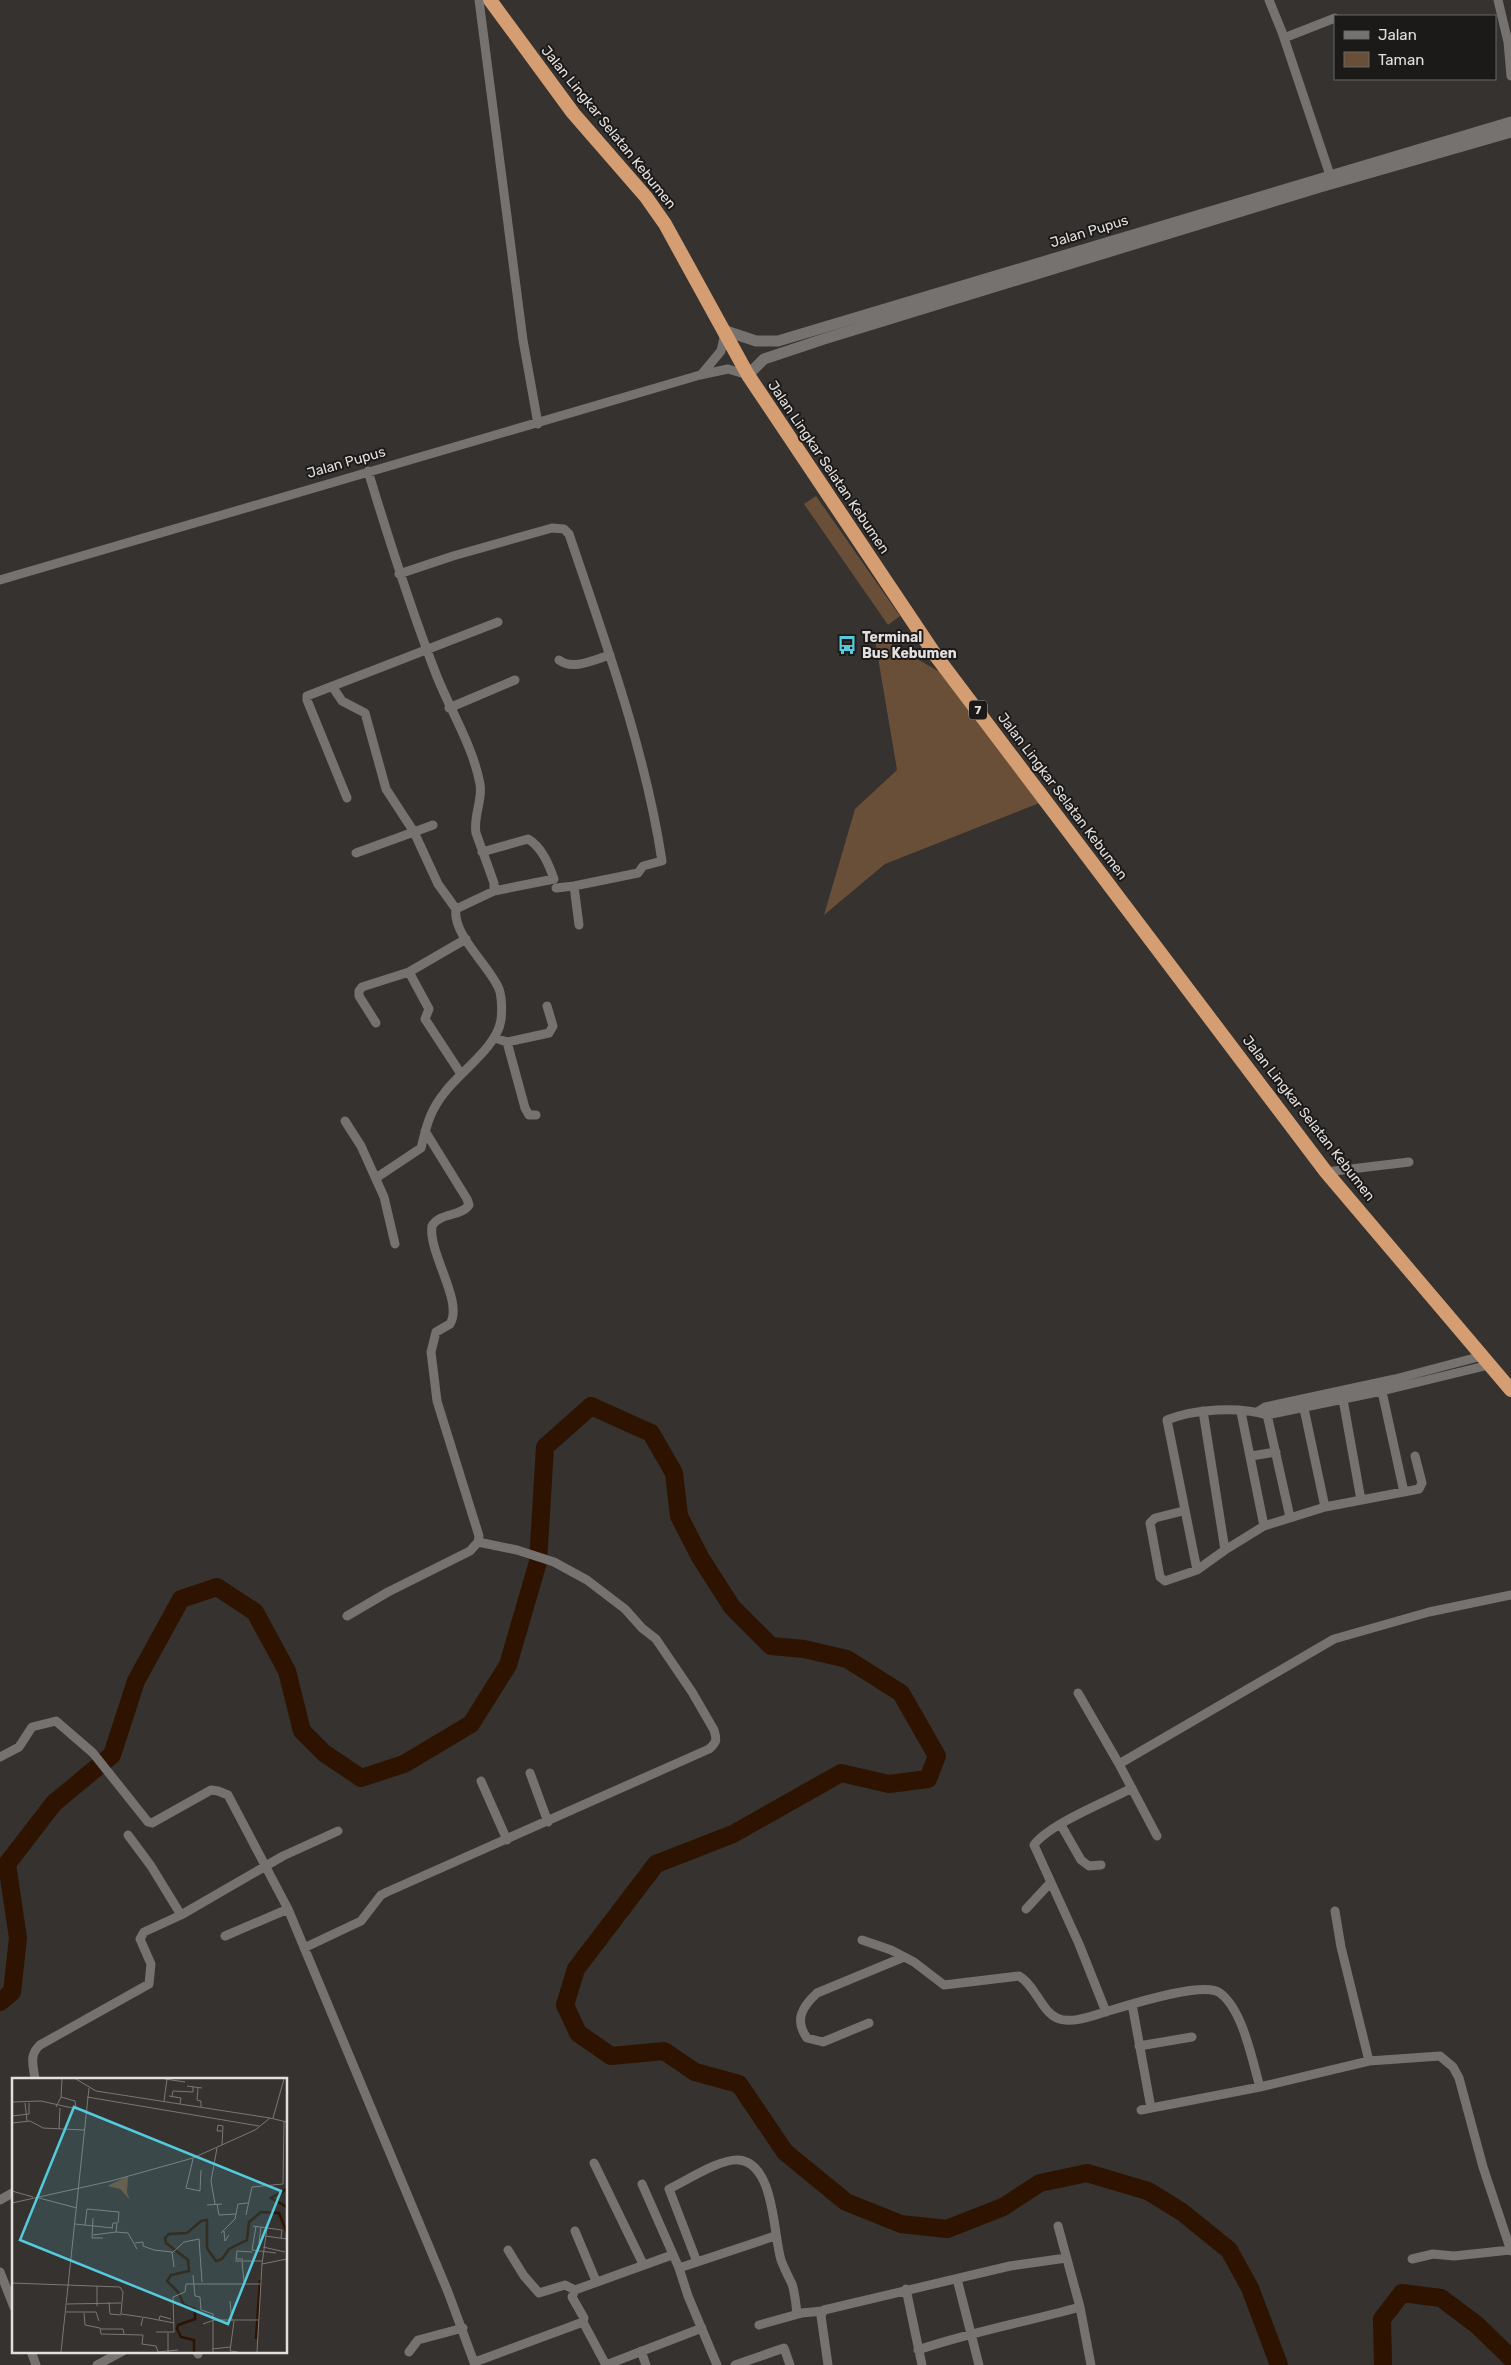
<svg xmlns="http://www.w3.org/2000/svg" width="1511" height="2365" viewBox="0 0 1511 2365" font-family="Rubik,sans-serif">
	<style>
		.green { fill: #694e38 }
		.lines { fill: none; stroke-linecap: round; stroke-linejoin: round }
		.river { stroke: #2d1300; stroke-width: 18 }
		.minor { stroke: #76726f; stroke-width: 9 }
		.tertiary { stroke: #76726f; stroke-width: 11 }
		.trunk { stroke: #d49e72; stroke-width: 14 }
		.labels { text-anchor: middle; stroke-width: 4; stroke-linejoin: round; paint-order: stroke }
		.shield { fill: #1c1a19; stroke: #a7a4a3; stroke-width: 1 }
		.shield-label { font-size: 12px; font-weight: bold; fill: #e2dfde }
		.street-label { font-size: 14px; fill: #e2dfde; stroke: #1c1a19 }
		.poi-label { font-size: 14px; font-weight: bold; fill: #e2dfde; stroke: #1c1a19; text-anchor: start }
		.inset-river { fill: none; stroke: #2d1300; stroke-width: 2.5 }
		.inset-road { fill: none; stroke: #7a7775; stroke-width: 1 }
		.view { fill: #54cadd; fill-opacity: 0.15; stroke: #54cadd; stroke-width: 2.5 }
		.inset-edge { fill: none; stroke: #e2dfde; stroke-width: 2.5 }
	</style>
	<rect width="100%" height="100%" fill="#35322f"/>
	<path class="green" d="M816 496 900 616 888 625 804 504Z
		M874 634 964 686 1047 800 885 864 824 915 855 809 897 770Z"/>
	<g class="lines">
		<path class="river" d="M0 2002 12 1992 18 1938 7 1864 54 1803 112 1755 136 1681 181 1599 217 1587 255 1612 287 1671 302 1731 324 1753 361 1778 404 1764 471 1724 508 1665 538 1562 545 1447 591 1406 651 1433 674 1473 679 1516 700 1557 732 1607 771 1646 804 1649 847 1659 901 1693 937 1756 928 1779 889 1784 841 1773 733 1834 656 1864 576 1969 565 2005 578 2033 611 2056 664 2051 695 2072 739 2084 785 2152 846 2202 901 2224 947 2229 1003 2207 1040 2183 1087 2173 1148 2191 1182 2212 1229 2250 1250 2288 1279 2365
			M1383 2365 1382 2319 1402 2293 1441 2298 1477 2325 1511 2358"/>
		<path class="minor" d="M479 0 523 340 538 424
			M1269 0 1282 32 1332 181
			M1498 0 1508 42 1511 76
			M1284 38 1335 18
			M701 375 721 351 725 333
			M368 471C389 540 410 607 436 674 450 710 473 746 480 784 483 800 473 816 476 833L494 883V891
			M399 574 453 556 552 528 564 529 569 534C605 641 645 749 662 861L643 866 638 873 574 886 556 888
			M0 580 700 375 728 369 748 375
			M559 660C573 671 595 659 610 655
			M332 686 342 701 365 713 386 789 414 832 438 884 456 909
			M449 708 515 680
			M347 798 307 700V696L498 622
			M356 853 433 825
			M574 886 579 925
			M409 972 429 1009 425 1019 461 1074
			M376 1023 359 996V991L362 987 409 972 466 939
			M495 1038 507 1042 549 1033 553 1026 547 1006
			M507 1042 525 1108 529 1115H536
			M345 1121 361 1146 384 1197 395 1244
			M1326 1172 1409 1162
			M376 1178 421 1148C427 1125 429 1112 445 1092 461 1071 497 1047 501 1020 502 1012 502 997 499 989 490 966 452 935 456 909L494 891 554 879C549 865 542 847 528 839L482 852
			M1381 1387 1404 1492
			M1342 1394 1361 1500
			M1303 1404 1325 1507
			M1266 1410 1290 1517
			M1203 1411 1225 1550
			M1241 1412 1264 1526
			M1257 1412 1265 1407 1395 1379 1482 1356
			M1251 1456 1276 1452
			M1183 1511 1155 1518 1150 1523 1160 1577 1165 1581 1197 1570 1225 1550 1264 1526 1325 1507 1419 1489 1422 1483 1415 1456
			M1197 1570 1167 1420C1194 1409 1239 1406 1267 1415L1382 1391 1489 1365
			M347 1616 388 1592 470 1551 478 1542 479 1536 437 1401 431 1352 436 1332 450 1324C464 1302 428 1253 432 1226 440 1212 461 1217 469 1205L467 1199 425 1131
			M1078 1693 1119 1764 1157 1836
			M0 1757 19 1747 32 1727 56 1721 93 1753 148 1822 152 1823 211 1790 218 1791 228 1795 288 1909 448 2292 475 2365
			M1119 1764 1334 1639 1429 1612 1511 1595
			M530 1773 548 1822
			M481 1781 507 1840
			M1061 1825 1081 1860 1089 1866 1101 1865
			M128 1835 151 1866 181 1915
			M1026 1909 1051 1882
			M1335 1911 1341 1947 1369 2061
			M225 1936 288 1909
			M862 1940 891 1950 914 1962 944 1985 1019 1976C1035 1985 1042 2012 1057 2018 1070 2024 1089 2017 1102 2013 1123 2007 1203 1980 1220 1993 1243 2010 1252 2060 1260 2087
			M304 1948 361 1921 381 1895 387 1892 709 1749C717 1742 717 1740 714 1730L692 1692 656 1639 642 1628 625 1609 587 1580 554 1562 517 1550 478 1542
			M1132 2004 1151 2108
			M1106 2012 1079 1944 1034 1845C1049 1824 1108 1801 1132 1788
			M869 2023 823 2042 807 2038C794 2020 802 2007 817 1993L904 1957
			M1139 2046 1192 2037
			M35 2079C33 2064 29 2055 40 2045L149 1984 151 1964 140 1939 144 1932 181 1915 283 1856 338 1831
			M1141 2110 1260 2087 1369 2061 1440 2056 1453 2067 1459 2078 1483 2167 1511 2251
			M594 2163 643 2264
			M642 2184 679 2268 688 2296 717 2365
			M0 2200 14 2192
			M1058 2226 1080 2307 1091 2365
			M575 2231 596 2281
			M508 2250 524 2276 539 2293 565 2285 575 2290
			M1412 2259 1433 2254 1454 2256 1510 2250
			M697 2262 669 2189C686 2181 721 2158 739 2160 775 2164 773 2234 781 2260 784 2268 788 2276 792 2284 795 2293 796 2304 797 2314
			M679 2268 775 2236
			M0 2272 14 2307
			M957 2279 979 2365
			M906 2289 922 2365
			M583 2322 606 2365
			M759 2325 802 2313 822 2311
			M918 2350C971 2332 1026 2322 1080 2307
			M31 2351 36 2365
			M196 2351 198 2354
			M641 2351 646 2365
			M409 2352 418 2340 463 2328
			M475 2362 583 2322 584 2318 572 2297 575 2290 672 2255
			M97 2365 123 2351
			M606 2365 702 2328
			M735 2365 784 2348 790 2365
			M828 2365 821 2316 824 2310 1010 2266 1066 2258"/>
		<path class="tertiary" d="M726 331 756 341H778L1511 122
			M748 375 764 359 824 339 1320 187 1511 132"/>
		<path class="trunk" d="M490 0 573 113 646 197 665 224 748 375 936 656 1326 1172 1511 1390"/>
	</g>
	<defs>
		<g id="bus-bare" transform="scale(1.5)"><path d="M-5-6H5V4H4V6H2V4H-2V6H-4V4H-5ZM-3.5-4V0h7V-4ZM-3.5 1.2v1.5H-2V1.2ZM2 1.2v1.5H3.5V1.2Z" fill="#54cadd" stroke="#1c1a19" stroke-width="2.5" paint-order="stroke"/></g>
	</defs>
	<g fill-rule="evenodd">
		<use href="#bus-bare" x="847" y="645"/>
	</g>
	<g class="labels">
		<rect class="shield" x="969" y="700.5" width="18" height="19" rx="4"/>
		<g class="shield-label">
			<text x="978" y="714">7</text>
		</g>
		<g class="street-label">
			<text transform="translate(609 127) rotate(51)" y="5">Jalan Lingkar Selatan Kebumen</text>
			<text transform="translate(1089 231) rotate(-17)" y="5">Jalan Pupus</text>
			<text transform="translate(346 462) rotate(-16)" y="5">Jalan Pupus</text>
			<text transform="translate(829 467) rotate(56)" y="5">Jalan Lingkar Selatan Kebumen</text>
			<text transform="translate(1063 796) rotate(53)" y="5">Jalan Lingkar Selatan Kebumen</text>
			<text transform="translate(1309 1118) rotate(52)" y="5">Jalan Lingkar Selatan Kebumen</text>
		</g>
		<g class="poi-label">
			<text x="862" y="642">Terminal<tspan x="862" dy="16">Bus Kebumen</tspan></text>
		</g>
	</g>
	<g transform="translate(12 2078)">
		<rect width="275" height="275" fill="#35322f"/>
		<path d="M116 98 115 115 118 122 108 111 95 108Z" fill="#694e38"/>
		<path class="inset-river" d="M275 111 259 120 275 129M244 261 248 202M182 274V262L169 259 165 251 166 247 183 241V231L172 227 166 214 155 203 159 197 177 193 176 182 154 165 153 160 157 156 175 155 189 143 195 142V170L204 183 210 181 217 171 235 162 237 144 249 134 267 135 275 155"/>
		<path class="inset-road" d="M64 1 84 13 258 40M153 1 173 4M175 8 190 10M186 10 185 22 189 23V29M157 18 169 20 168 26M160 18 161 13 181 14V9M49 19 63 23 64 31M75 19 247 48M152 23 155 1M0 24 29 23 74 33M13 25 15 43M44 29 49 19 50 1M0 38 17 36V25M261 40 272 1M0 45 18 43 31 50 72 52M47 51 48 30M210 67 211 48 206 47 205 53H210M181 81 174 110 188 113M0 113 21 119M188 113 189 92M27 120 65 130M0 125 99 103 181 80 243 52 258 40 275 44M203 126 199 103 205 70M205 126 207 137 224 136M195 127 210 126M234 137 240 109 271 106 272 43M81 140 80 160H91M63 146 101 150M73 147 75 131 107 134 106 145M241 148 270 152 269 160M244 148 240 172 264 175M100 150 101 145H105L104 154 116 155 125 171M212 153 213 163 217 157M209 155 223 141 226 126 236 125M81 157 104 154M253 158 275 161M123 165 131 164V168L142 172 160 174 162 189M247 165 249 149M251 169 273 174M160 175 172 164 187 161 190 204M231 181H224L225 173 240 174M223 183H250M230 183 232 204M250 186 255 150M181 197 183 218 188 219 189 232 201 236V274M0 205 108 209 111 214 109 236 130 239M218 223 220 243M97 224 98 236 109 237M55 226 109 225M85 228V208M54 234H84L87 243M72 235 73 247 88 250 89 256 131 257 130 266 144 268 146 274M147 242 148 238 159 241M222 243 218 273 226 274M191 246 202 242H246M129 248 131 239 162 245M88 251H111L112 256M144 254H162L161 219 173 214 174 206H248M156 255V274M200 271 218 269M49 274 77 10M146 274 166 272M245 274 250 186 275 181"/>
		<path class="view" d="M62 29 269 113 216 246 8 162Z"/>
		<rect width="275" height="275" class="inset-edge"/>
	</g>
	<rect x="1334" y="15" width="162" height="65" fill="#1c1a19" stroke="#6b6968"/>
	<rect x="1344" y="31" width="25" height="8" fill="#76726f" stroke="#6b6968"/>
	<text x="1378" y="40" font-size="15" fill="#e2dfde">Jalan</text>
	<rect x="1344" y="52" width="25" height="15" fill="#694e38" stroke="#6b6968"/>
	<text x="1378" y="65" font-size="15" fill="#e2dfde">Taman</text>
</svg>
